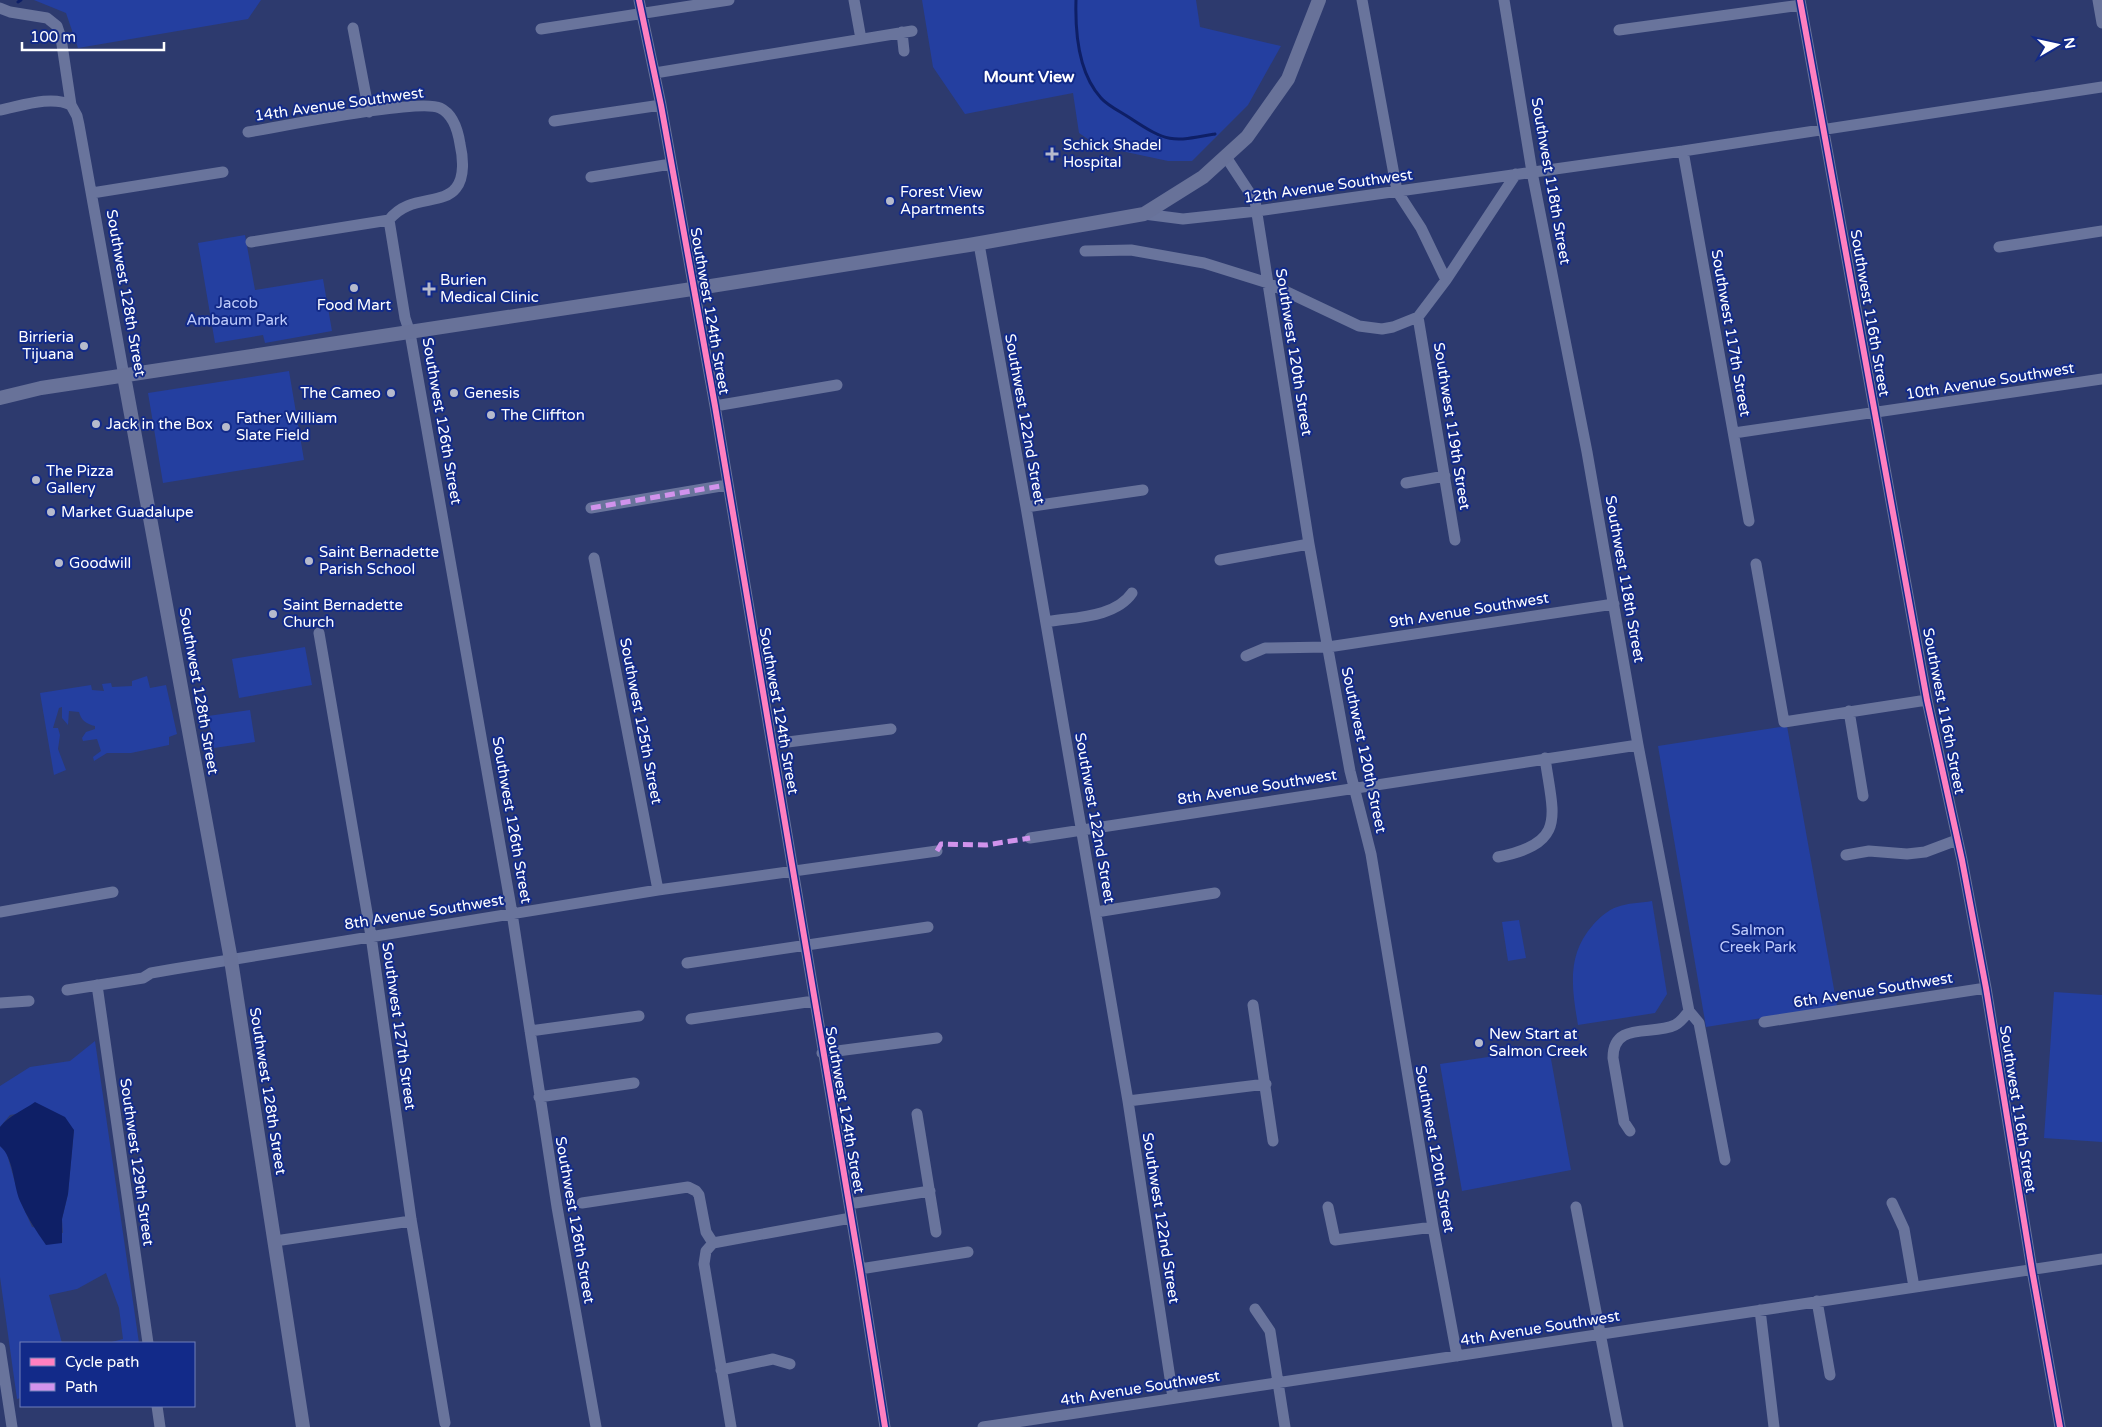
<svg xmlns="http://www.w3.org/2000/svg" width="2102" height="1427" viewBox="0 0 2102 1427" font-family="'Varela Round',sans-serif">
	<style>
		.green { fill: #243fa0 }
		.water { fill: #0e1f66 }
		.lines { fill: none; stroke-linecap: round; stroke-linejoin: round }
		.stream { stroke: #0e1f66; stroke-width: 3 }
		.minor { stroke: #69749c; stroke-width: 11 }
		.major { stroke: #687299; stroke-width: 14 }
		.quiet { stroke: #d193ec; stroke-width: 5; stroke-dasharray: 10 5; stroke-linecap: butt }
		.cycleway-casing { stroke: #122a89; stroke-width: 9 }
		.cycleway { stroke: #ff80c0; stroke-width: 6 }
		.poi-dot { fill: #b6bacc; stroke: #122a89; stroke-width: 2 }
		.labels { text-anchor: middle; stroke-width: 4; stroke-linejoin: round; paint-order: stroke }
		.street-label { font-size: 15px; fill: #fff; stroke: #122a89 }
		.poi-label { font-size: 15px; fill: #fff; stroke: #122a89; text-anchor: start }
		.park-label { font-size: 15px; fill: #becbfc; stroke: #122a89 }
		.neighbourhood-label { font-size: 16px; font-weight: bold; fill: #fff; stroke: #122a89 }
	</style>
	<rect width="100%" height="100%" fill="#2d3a6e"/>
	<path class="green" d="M34 0H261L248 19 78 48 66 13Z
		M922 0H1196L1200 27 1281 46 1248 105 1192 161H1168L1098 146 1079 133 1073 93 965 114 933 67Z
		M245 235 255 290 323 279 332 331 265 343 263 335 215 343 198 243Z
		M289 371 304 460 163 483 148 393Z
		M305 647 312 685 239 698 232 659Z
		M147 676 150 688 166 685 177 734 169 737V745L131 753H107L94 761 93 757 101 751 97 739 83 741 82 738 86 732 95 729V726C86 724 81 720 79 712L69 711 68 725 62 718V707L59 708 53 728H58L60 735 58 749 66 770 54 775 40 693 91 685 92 690 104 691 102 684 111 683 112 687 132 686V681Z
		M250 710 255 742 214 748 208 716Z
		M1787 726 1837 1006 1706 1027 1658 746Z
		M1652 901 1667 994 1655 1013 1578 1025C1572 989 1566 955 1593 925 1599 918 1608 910 1617 907 1627 903 1641 903 1652 901Z
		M1519 920 1526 958 1508 961 1502 922Z
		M2054 992 2102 995V1142L2044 1138Z
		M95 1041 139 1343H108L123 1339 119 1308 106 1273 77 1289 49 1295 62 1343H21V1398L17 1399 0 1277V1146L6 1151 20 1200 32 1227 63 1233 62 1219 68 1194 74 1130 26 1108 21 1113 10 1115 0 1127V1086L30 1067 70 1061Z
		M1549 1048 1571 1170 1462 1191 1440 1064Z"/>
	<path class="water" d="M35 1102 65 1117 74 1130 68 1194 62 1219V1243L46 1245C36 1231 27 1217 20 1201 13 1184 14 1158 0 1146V1127C10 1115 22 1111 35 1102Z"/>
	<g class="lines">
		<path class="stream" d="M1076 0C1075 33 1078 73 1101 98 1108 106 1121 112 1130 118 1168 143 1171 142 1215 134
			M18 2 21 0"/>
		<path class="minor" d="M639 0 661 105 715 406 860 1269 885 1427
			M854 0 861 39
			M1362 0 1397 191 1421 228 1446 280
			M1504 0 1532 172 1587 452 1638 745 1689 1011 1699 1023 1725 1160
			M1800 0 1927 700 1962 860 1986 988 2032 1270 2060 1427
			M2098 0 2102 23
			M0 8 10 12 47 18 57 26 61 38 71 105 77 116 79 125 124 376
			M353 28 369 112
			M541 29 729 0
			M1619 30 1801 5
			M902 32 904 51
			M655 73 912 31
			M0 110C21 106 51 95 71 105
			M554 121 661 105
			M248 132C280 127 419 98 440 108 453 114 458 131 460 144 463 157 465 177 456 188 442 206 409 194 389 220L251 242
			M1683 151 1749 521
			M1226 157 1255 201 1309 544 1350 771 1371 854 1433 1227 1457 1356
			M591 177 671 164
			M92 193 223 172
			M1144 214 1183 219 1257 211 1683 151 2102 87
			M389 220 405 318 410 333 512 913 557 1207 596 1427
			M979 244 1026 507 1128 1101 1173 1398
			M1999 247 2102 231
			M1085 251 1131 250 1204 263 1268 283 1359 326 1382 329 1393 327 1418 317 1446 280 1516 174
			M1418 317 1455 540
			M715 406 837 385
			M1734 433 2102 379
			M1406 483 1445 476
			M1026 507 1143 490
			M591 508 727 485
			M594 558 658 890
			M1220 560 1309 544
			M1756 564 1784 722 1927 700
			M1046 622C1073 617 1115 618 1132 593
			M319 633 371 936 411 1219 445 1423
			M1246 656 1265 648 1328 647 1614 604
			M1849 711 1863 796
			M772 744 891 729
			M1030 838 1638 745
			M1846 855 1869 851 1907 854 1925 852 1957 840
			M1498 857C1568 843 1553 816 1545 758
			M0 912 113 892
			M1096 912 1215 893
			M687 963 928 927
			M97 985 148 1343
			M67 990 143 978 151 973 174 969 658 890 937 851
			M0 1003 29 1001
			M1253 1005 1273 1141
			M691 1019 814 1001
			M1764 1022 1986 988
			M530 1031 639 1016
			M822 1053 937 1038
			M539 1097 634 1083
			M1128 1101 1266 1084
			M917 1114 936 1232
			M1630 1131 1624 1122 1613 1058C1613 1021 1652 1036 1675 1025 1681 1022 1685 1016 1689 1011
			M582 1203 688 1187 696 1191 699 1195 706 1232 713 1243
			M1892 1203 1904 1229 1914 1287
			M849 1204 930 1191
			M1328 1207 1335 1240 1433 1227
			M1576 1207 1618 1427
			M275 1241 411 1221
			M713 1243 706 1251 704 1264 731 1427
			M713 1243 851 1218
			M860 1269 968 1252
			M1817 1301 1830 1375
			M1255 1309 1270 1331 1285 1427
			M1760 1310 1774 1427
			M0 1348 12 1427
			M721 1370 773 1359 790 1364
			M157 1406 160 1427
			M983 1427 2102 1259"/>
		<path class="major" d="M124 376 231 960 303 1427
			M0 398 41 388 692 289 969 245 1144 214 1203 177 1247 137 1288 79 1319 0"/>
		<path class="quiet" d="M591 508 727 485
			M937 851 941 844 986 845 1030 838"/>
		<g class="cycleway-casing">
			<path id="cycleway" d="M639 0 661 105 715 406 860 1269 885 1427
				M1800 0 1927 700 1962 860 1986 988 2032 1270 2060 1427"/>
		</g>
		<use href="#cycleway" class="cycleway"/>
	</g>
	<g class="poi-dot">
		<path d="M1049.5 146.5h5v5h5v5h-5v5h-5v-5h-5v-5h5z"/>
		<circle cx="890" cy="201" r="5"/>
		<circle cx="354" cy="288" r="5"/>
		<path d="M426.5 281.5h5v5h5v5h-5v5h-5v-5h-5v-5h5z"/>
		<circle cx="84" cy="346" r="5"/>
		<circle cx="391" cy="393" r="5"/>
		<circle cx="454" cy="393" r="5"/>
		<circle cx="491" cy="415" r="5"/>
		<circle cx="96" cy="424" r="5"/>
		<circle cx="226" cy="427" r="5"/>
		<circle cx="36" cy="480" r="5"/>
		<circle cx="51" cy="512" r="5"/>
		<circle cx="309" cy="561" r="5"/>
		<circle cx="59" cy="563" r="5"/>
		<circle cx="273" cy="614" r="5"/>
		<circle cx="1479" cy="1043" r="5"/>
	</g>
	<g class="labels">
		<g class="street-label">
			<text transform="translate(339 104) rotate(-8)" y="5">14th Avenue Southwest</text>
			<text transform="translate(1551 181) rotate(80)" y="5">Southwest 118th Street</text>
			<text transform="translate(1328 186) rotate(-8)" y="5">12th Avenue Southwest</text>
			<text transform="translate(126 293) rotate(80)" y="5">Southwest 128th Street</text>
			<text transform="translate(710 311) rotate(80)" y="5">Southwest 124th Street</text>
			<text transform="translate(1870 313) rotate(80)" y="5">Southwest 116th Street</text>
			<text transform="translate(1731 333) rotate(80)" y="5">Southwest 117th Street</text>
			<text transform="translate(1294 352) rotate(81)" y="5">Southwest 120th Street</text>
			<text transform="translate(1990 381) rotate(-9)" y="5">10th Avenue Southwest</text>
			<text transform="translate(1025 419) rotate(80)" y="5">Southwest 122nd Street</text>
			<text transform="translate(442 421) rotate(80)" y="5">Southwest 126th Street</text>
			<text transform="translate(1452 426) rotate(81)" y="5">Southwest 119th Street</text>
			<text transform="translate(1625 579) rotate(80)" y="5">Southwest 118th Street</text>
			<text transform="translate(1469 610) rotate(-9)" y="5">9th Avenue Southwest</text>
			<text transform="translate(199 691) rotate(80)" y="5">Southwest 128th Street</text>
			<text transform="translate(779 711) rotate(80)" y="5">Southwest 124th Street</text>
			<text transform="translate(1944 711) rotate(79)" y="5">Southwest 116th Street</text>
			<text transform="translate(641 721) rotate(79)" y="5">Southwest 125th Street</text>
			<text transform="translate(1364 750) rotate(78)" y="5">Southwest 120th Street</text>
			<text transform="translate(1257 787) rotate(-9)" y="5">8th Avenue Southwest</text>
			<text transform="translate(1095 818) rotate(80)" y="5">Southwest 122nd Street</text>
			<text transform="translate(512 820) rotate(80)" y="5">Southwest 126th Street</text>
			<text transform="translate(424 912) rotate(-9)" y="5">8th Avenue Southwest</text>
			<text transform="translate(1873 990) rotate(-9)" y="5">6th Avenue Southwest</text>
			<text transform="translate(399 1026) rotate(82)" y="5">Southwest 127th Street</text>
			<text transform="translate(268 1091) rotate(81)" y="5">Southwest 128th Street</text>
			<text transform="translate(2018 1109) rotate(81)" y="5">Southwest 116th Street</text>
			<text transform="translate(845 1110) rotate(80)" y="5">Southwest 124th Street</text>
			<text transform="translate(1435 1149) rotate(80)" y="5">Southwest 120th Street</text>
			<text transform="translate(137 1162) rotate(82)" y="5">Southwest 129th Street</text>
			<text transform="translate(1161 1218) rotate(81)" y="5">Southwest 122nd Street</text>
			<text transform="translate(575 1220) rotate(80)" y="5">Southwest 126th Street</text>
			<text transform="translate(1540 1328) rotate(-9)" y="5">4th Avenue Southwest</text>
			<text transform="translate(1140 1388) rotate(-9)" y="5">4th Avenue Southwest</text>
		</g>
		<g class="poi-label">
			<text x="1063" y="150">Schick Shadel<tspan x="1063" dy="17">Hospital</tspan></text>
			<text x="900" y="197">Forest View<tspan x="900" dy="17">Apartments</tspan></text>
			<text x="440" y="285">Burien<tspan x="440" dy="17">Medical Clinic</tspan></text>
			<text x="354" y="310" text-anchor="middle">Food Mart</text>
			<text x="74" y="342" text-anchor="end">Birrieria<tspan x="74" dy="17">Tijuana</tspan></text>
			<text x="381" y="398" text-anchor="end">The Cameo</text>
			<text x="464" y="398">Genesis</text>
			<text x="501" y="420">The Cliffton</text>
			<text x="236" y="423">Father William<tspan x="236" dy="17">Slate Field</tspan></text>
			<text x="106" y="429">Jack in the Box</text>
			<text x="46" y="476">The Pizza<tspan x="46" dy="17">Gallery</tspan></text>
			<text x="61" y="517">Market Guadalupe</text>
			<text x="319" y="557">Saint Bernadette<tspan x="319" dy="17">Parish School</tspan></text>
			<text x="69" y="568">Goodwill</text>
			<text x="283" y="610">Saint Bernadette<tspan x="283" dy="17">Church</tspan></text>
			<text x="1489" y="1039">New Start at<tspan x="1489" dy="17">Salmon Creek</tspan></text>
		</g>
		<g class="park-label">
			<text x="237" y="308">Jacob<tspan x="237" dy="17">Ambaum Park</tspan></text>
			<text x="1758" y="935">Salmon<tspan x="1758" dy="17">Creek Park</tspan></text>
		</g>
		<g class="neighbourhood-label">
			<text x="1029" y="82">Mount View</text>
		</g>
	</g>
	<rect x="20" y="1342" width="175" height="65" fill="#122a89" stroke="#717fb8"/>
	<rect x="30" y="1358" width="25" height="8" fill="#ff80c0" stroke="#717fb8"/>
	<text x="65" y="1367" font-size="15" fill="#ffffff">Cycle path</text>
	<rect x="30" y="1383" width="25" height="8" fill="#d193ec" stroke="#717fb8"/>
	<text x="65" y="1392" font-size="15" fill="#ffffff">Path</text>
	<g transform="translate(2057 45) rotate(81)" stroke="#122a89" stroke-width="4" paint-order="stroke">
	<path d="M0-4L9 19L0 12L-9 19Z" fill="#ffffff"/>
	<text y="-8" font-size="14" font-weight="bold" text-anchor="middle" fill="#ffffff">N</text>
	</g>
	<path d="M22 42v8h142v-8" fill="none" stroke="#ffffff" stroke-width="2.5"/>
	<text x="30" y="42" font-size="15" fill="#ffffff" stroke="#122a89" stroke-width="4" paint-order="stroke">100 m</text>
</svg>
